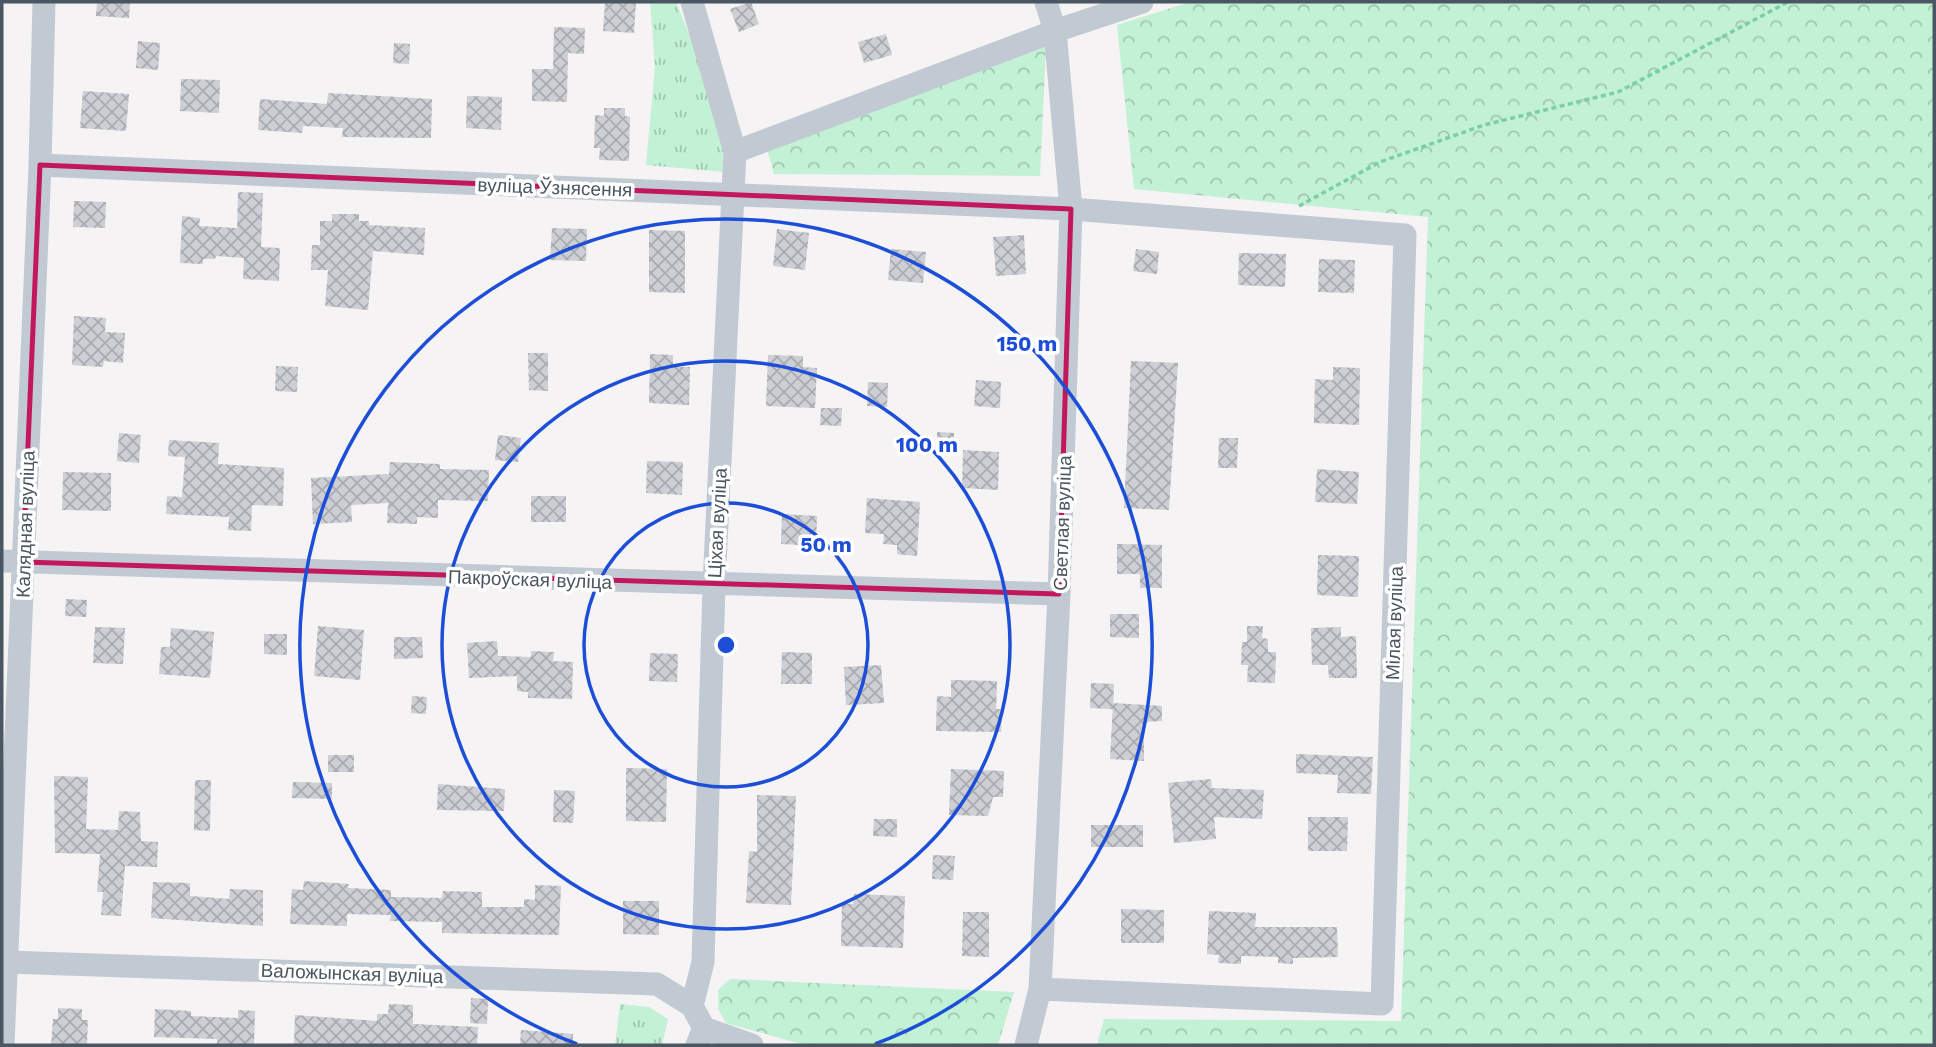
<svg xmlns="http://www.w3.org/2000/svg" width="1936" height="1047" viewBox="0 0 1936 1047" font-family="'Work Sans',sans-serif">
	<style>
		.grass { fill: url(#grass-tufts) }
		.forest { fill: url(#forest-crowns) }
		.building { fill: url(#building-cross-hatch) }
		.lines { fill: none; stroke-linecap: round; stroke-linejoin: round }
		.path { stroke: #7ad0a6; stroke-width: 3.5; stroke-dasharray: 5 3.5; stroke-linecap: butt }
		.minor { stroke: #c1cad2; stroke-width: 23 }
		.marked { fill: none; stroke: #c2185b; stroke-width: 5; stroke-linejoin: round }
		.ring { fill: none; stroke: #1d4ed8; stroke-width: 3.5 }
		.labels { text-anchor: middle; stroke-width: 7; stroke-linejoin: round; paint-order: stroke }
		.street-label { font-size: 19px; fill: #4a5661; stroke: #fff }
		.centre { fill: #1d4ed8; stroke: #fff; stroke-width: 3.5 }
		.ring-label { font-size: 21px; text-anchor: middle; font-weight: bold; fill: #1d4ed8; stroke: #fff; stroke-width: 7; stroke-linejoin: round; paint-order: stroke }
	</style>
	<defs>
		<pattern id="grass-tufts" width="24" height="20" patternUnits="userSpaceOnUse" patternTransform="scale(1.75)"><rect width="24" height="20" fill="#c3f1d5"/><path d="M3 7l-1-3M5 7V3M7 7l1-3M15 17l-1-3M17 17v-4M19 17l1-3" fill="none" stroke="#a0c6b0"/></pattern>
		<pattern id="forest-crowns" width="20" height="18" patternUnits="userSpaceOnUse" patternTransform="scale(1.75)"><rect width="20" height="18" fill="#c3f1d5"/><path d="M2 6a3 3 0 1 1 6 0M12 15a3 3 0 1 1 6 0" fill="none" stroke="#a0c6b0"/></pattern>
		<pattern id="building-cross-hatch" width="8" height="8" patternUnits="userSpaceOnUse" patternTransform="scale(1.75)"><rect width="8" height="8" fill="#cdcfd5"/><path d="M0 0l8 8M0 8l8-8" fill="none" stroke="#a8abb0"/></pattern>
	</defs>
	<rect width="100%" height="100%" fill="#f5f3f3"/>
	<path class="grass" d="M650 2H676C697 55 725 114 724 172L646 165 655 66Z
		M620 1004 649 1007 668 1019 662 1045H615Z"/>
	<path class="forest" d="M1190 2H1934V1045H1097L1104 1019 1401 1021 1428 217 1134 189 1117 25Z
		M1046 47 1040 176 774 174 767 149Z
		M730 979 1014 992 998 1045H805L726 1023 718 1009V990Z"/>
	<path class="building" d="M97 2H130L129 18 96 16Z
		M605 2H636L634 33 603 31Z
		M751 2 759 24 739 32 730 9Z
		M554 27 585 28 584 54 568 53 567 102 532 101V69H553Z
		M886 34 892 55 864 63 858 42Z
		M138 41 160 43 158 70 136 68Z
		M394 43 410 44 409 64 393 63Z
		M181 79 220 80 219 113 180 111Z
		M83 91 129 94 126 131 80 128Z
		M328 93 432 99 431 138 342 137 343 128 303 126 302 133 258 130 260 99 327 104Z
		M467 96 502 97 501 130 466 128Z
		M604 108H625V116L630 117 629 161 599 160 600 148H594L595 115 604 116Z
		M238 192 263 193 261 247 280 248 279 281 243 279 244 258 216 256 215 259H203V264L180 263 182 216 200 218 199 226 237 228Z
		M74 201 106 202 105 228 73 227Z
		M332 214H359V221H369V225L425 228 424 255 373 251 368 310 325 306 328 270H311L312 245H320V221H332Z
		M552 228 587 229 586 261 550 260Z
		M777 229 809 233 805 270 773 266Z
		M649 230 685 231V293L649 292Z
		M1024 235 1026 274 996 276 993 237Z
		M891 249 926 252 923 283 888 280Z
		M1136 249 1159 252 1157 274 1133 271Z
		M1239 253 1286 254 1285 287 1238 285Z
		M1319 259 1355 260 1354 293 1318 292Z
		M74 316 106 318 105 332 125 333 123 363 104 361 103 367 72 365Z
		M528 353H548V391L529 390Z
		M650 354 673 355V367H690L689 405 649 403Z
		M768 355 803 356V367L817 368 815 408 766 406Z
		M1131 361 1178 363 1169 510 1124 508Z
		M276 366 298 367 297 392 275 391Z
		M1333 367 1360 368 1359 425 1314 423 1315 379 1333 380Z
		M976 380 1001 382 1000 408 974 406Z
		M868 382 888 383 887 407 867 406Z
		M821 408H842L841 426 820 425Z
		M937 432 954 433V451L937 450Z
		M119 433 141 435 139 463 117 461Z
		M498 435 521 438 518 462 495 460Z
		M1219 438H1238L1237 468H1218Z
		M169 440 219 443 218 464 284 468 283 506 252 505 251 531 228 530 229 517 166 514 167 496 182 497 185 457 168 456Z
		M963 450 999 452 998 490 962 488Z
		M647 461 683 462 682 495 646 493Z
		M390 462 440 464V469L489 470 488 501 438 500V518L417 517V524L387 523 388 503 351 505 352 522 313 524 311 478 389 474Z
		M1317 469 1359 472 1357 504 1315 502Z
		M63 472 111 473V511L62 510Z
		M531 496H566V522H531Z
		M867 498 920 502 917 556 897 554V545L883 544 884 534 865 533Z
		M782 514 817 516 816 546 781 544Z
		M1117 544 1162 545V588H1140V574H1117Z
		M1318 555 1359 556 1358 597 1317 595Z
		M66 599 87 600 86 617 65 616Z
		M1110 614H1139V638L1110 637Z
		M318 626 364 630 360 680 314 676Z
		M1247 626H1263L1262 638 1268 639V652H1276L1275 683 1247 682 1248 665H1241L1242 642H1247Z
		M95 627 125 628 123 664 93 663Z
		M1341 627V637L1356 636 1357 678H1329L1328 665H1312L1311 628Z
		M171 628 214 632 210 678 159 674 161 647H170Z
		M264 634H287V655L264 654Z
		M394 637H422L423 658 394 659Z
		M497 641 498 656 531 657V651L554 652 553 661 573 662 572 699 528 698V692L517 691V676L469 678 467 643Z
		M782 652 812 653V684H781Z
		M650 653 678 654 677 682 649 681Z
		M881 665 884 703 846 705 844 667Z
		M951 680 997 681 996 709H1002L1001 732 936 731 937 696 951 697Z
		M1091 683 1114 684 1113 709 1090 708Z
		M412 696 427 697 426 714 411 713Z
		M1113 703 1162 706V721L1144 722V761L1110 759Z
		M1296 754 1373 757 1371 794 1337 793 1338 775 1296 773Z
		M328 755H354V772H328Z
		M626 768 667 769 666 822 626 821Z
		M951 769 1004 771 1003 797H993L988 816 949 815Z
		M54 776 88 777 86 829 118 830 119 811 140 812 141 841 158 842 157 867 125 866 121 916 101 915 103 892H97L100 854 55 853Z
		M1211 779 1212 788 1264 790 1262 819 1214 817 1216 839 1174 843 1168 783Z
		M195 780H211L210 831 194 830Z
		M293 782 332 783V799L292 798Z
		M438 784 505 789 504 811 437 810Z
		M554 790 575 791 573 823 553 822Z
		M757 795 796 796 791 905 746 903 749 851 757 852Z
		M1308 817H1348L1347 851H1308Z
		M874 819H897V837L873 836Z
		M1091 825H1143V847H1091Z
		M933 855 955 856 953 880 932 879Z
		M304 881 349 884 348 888 391 890V897L442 898 443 891 482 892V907H524V899L535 900V885L561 886 559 935 442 933V922L390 921 391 915 347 914V926L290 924 292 889 303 890Z
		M153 882 190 883V896L229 899 230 889 263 890V926L151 918Z
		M854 894 905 896 903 948 841 946 842 903 853 904Z
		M623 901H659V935L623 934Z
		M1121 909 1164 910V943H1121Z
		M1209 911 1256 913 1255 927H1337L1338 957 1293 958V964L1278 963V957L1241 956V964L1218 963 1219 955 1207 954Z
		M963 912H989V957L962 956Z
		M471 998 488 999 487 1024 470 1023Z
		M389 1004 413 1005V1024L478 1027 477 1045H294L295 1015 377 1021V1014H388Z
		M58 1008 82 1009V1020H88L87 1045H51L53 1019H58Z
		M155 1009 191 1011V1016L238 1018V1010L255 1011 254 1045H217V1039L154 1037Z
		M521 1030 573 1034V1045H520Z"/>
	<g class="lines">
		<path class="path" d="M1299 206 1380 162 1484 125 1618 92 1788 2"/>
		<path class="minor" d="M692 2 735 152 714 585 703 962 692 1006 704 1028 697 1045
			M735 152 1055 31 1142 2
			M40 165 1071 209 1405 235 1382 1004 1040 989
			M2 561 1059 594
			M7 962 657 984 692 1006
			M704 1028 752 1045
			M3 1045 40 165 44 2
			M1026 1045 1040 989 1059 594 1071 209 1055 31 1046 2"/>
	</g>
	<path class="marked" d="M40 165 1071 209 1059 594 23 562Z"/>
	<g class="ring">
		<circle cx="726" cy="645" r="142"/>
		<circle cx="726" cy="645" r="284"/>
		<path d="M577 1044A426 426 0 1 1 875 1044"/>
	</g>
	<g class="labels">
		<g class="street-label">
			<text transform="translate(555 187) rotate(2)" y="7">вуліца Ўзнясення</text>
			<text transform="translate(717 523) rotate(-87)" y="7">Ціхая вуліца</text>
			<text transform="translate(1062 523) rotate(-88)" y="7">Светлая вуліца</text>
			<text transform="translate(25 524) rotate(-88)" y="7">Калядная вуліца</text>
			<text transform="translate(530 579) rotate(2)" y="7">Пакроўская вуліца</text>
			<text transform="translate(1394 623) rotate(-88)" y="7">Мілая вуліца</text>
			<text transform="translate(352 973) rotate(2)" y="7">Валожынская вуліца</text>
		</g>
	</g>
	<circle cx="726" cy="645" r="10" class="centre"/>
	<g class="ring-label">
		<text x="1027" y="351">150 m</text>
		<text x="927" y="452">100 m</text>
		<text x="826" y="552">50 m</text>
	</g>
	<rect width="1936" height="1047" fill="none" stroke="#4a5661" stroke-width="7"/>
</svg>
